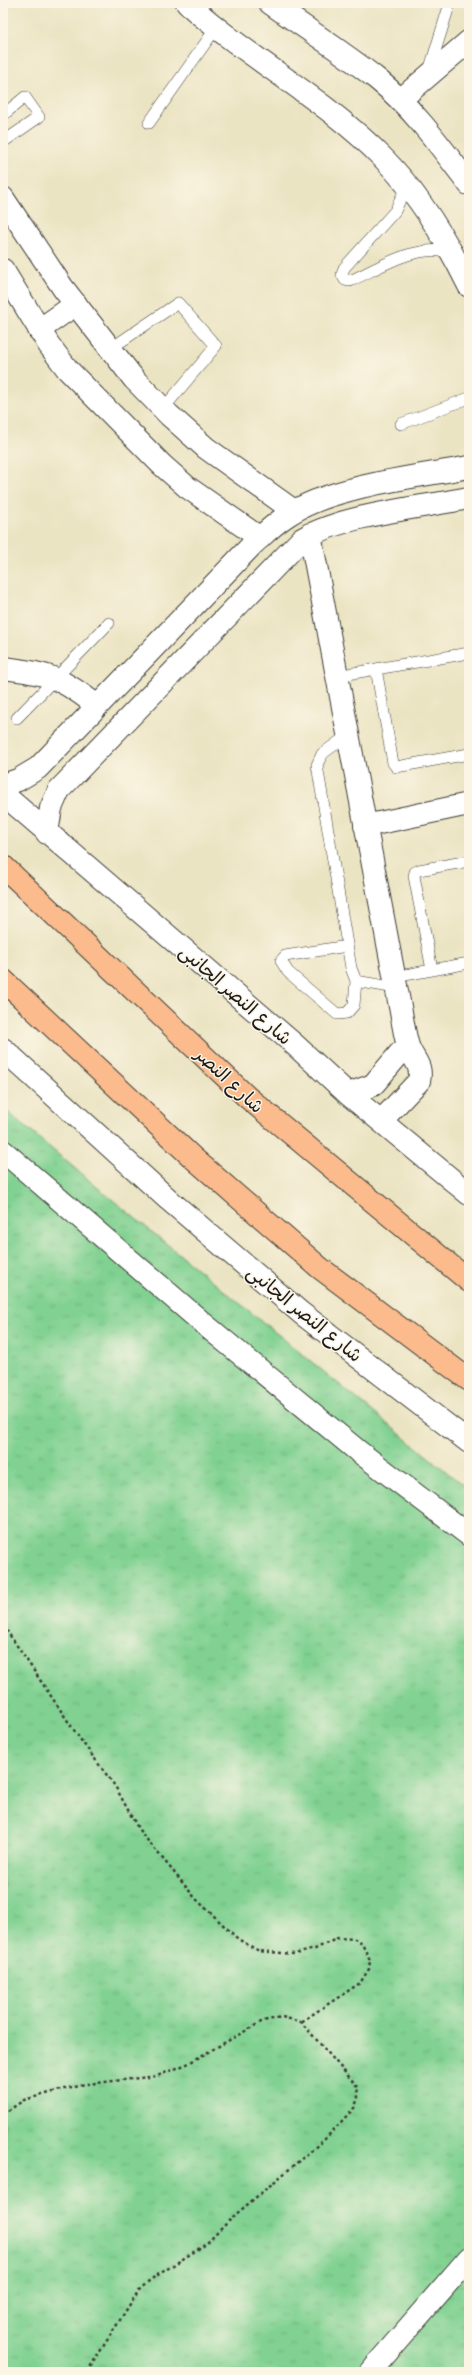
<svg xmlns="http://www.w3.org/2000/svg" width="472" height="2375" viewBox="0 0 472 2375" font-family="Caveat,'Playpen Sans Arabic',sans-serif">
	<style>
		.grass { fill: url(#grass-tufts); stroke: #4e7757 }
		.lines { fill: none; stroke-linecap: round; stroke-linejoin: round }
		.service-casing { stroke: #3b3a35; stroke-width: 12 }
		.minor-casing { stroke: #3b3a35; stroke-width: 24 }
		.primary-casing { stroke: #3b3a35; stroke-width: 24 }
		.path { stroke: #3b3a35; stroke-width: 2.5; stroke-dasharray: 3 3; stroke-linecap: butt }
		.service { stroke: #fff; stroke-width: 11 }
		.minor { stroke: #fff; stroke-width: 22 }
		.primary { stroke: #fbbb8c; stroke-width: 22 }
		.labels { text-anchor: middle; stroke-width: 3; stroke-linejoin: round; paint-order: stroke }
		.street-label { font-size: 19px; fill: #1c1c1c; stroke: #fcf5e5 }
	</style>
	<defs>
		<pattern id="grass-tufts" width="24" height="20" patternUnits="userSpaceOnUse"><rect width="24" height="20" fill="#81d292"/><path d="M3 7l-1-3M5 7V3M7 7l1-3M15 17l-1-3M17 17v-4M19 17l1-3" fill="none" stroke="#6fb47d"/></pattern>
	</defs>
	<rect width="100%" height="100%" fill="#fcf5e5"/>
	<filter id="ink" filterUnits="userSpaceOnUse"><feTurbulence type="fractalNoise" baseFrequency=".025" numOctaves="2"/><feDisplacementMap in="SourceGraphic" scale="8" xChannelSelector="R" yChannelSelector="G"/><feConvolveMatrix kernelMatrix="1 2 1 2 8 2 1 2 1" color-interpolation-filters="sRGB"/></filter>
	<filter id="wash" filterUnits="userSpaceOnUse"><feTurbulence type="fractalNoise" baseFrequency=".012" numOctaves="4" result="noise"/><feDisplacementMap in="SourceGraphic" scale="16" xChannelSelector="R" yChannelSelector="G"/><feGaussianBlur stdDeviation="0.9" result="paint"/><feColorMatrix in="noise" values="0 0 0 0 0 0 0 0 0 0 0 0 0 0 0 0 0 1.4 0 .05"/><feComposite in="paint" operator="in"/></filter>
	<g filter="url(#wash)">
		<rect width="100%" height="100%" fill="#ebe4c3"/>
		<path class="grass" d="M3 1108 98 1188 469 1490V2372H3Z"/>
	</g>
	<g filter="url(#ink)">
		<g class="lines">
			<g class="service-casing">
				<path id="service" d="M429 71 450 3
					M3 115 25 97 39 117 3 142
					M149 123 216 28
					M407 185 395 211 344 268 342 275 345 280 350 281C381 267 415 244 450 252
					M110 349 178 303 216 346 163 409
					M401 424 469 398
					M469 653 376 669 393 763 396 767 469 754
					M337 676 376 669
					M17 718 109 623
					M348 735 322 754 317 765 351 968 356 981 396 988
					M469 861 419 870 415 872 414 876 432 970 469 963
					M347 946 285 956 281 961 288 972 337 1014 347 1013 354 1005 356 981
					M394 977 432 970"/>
			</g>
			<g class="minor-casing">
				<path id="minor" d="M187 3C250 60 326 99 385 160 420 196 447 241 469 286
					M270 3C305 28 343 52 377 79 413 108 441 147 469 184
					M400 100 469 41
					M3 198 63 288 134 379 169 415 206 448 294 511
					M3 270 49 345 68 370 162 465 187 487 260 538
					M39 330 76 304
					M310 534 401 1012C403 1024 405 1036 408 1046 413 1060 423 1065 419 1081L382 1120
					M3 668C48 673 62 678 97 706
					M3 785 18 780 38 768 253 544C264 534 275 523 288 515 331 486 417 477 469 467
					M3 794 295 1045 348 1094 469 1194
					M365 826 469 804
					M47 833 51 808 59 790 302 539C346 514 418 508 469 498
					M3 1049 169 1200 301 1313 469 1442
					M348 1094 373 1085 400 1053 409 1048
					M3 1151 204 1324 358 1451 469 1535
					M370 2372 469 2258"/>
			</g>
			<g class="primary-casing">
				<path id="primary" d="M3 866 247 1097 469 1281
					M3 980 192 1157 320 1268 469 1380"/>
			</g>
			<path class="path" d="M3 1625 80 1739 115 1786 139 1830 196 1899 238 1939 259 1951 295 1954 315 1949 338 1938 355 1939 362 1944 370 1960 369 1969 360 1983 301 2022
				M3 2114 24 2100 79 2085 157 2076 187 2064 263 2021 282 2017 301 2022 357 2086 358 2097 355 2107 325 2139 235 2215 206 2244 150 2280 139 2290 87 2372"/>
			<use href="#service" class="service"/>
			<use href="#minor" class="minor"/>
			<use href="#primary" class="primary"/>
		</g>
	</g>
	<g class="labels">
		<g class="street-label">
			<text transform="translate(236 994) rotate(41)" y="7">شارع النصر الجانبى</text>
			<text transform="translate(230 1080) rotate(43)" y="7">شارع النصر</text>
			<text transform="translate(305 1313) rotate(39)" y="7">شارع النصر الجانبى</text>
		</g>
	</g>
	<rect width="472" height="2375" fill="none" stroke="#fcf5e5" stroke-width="16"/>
</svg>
